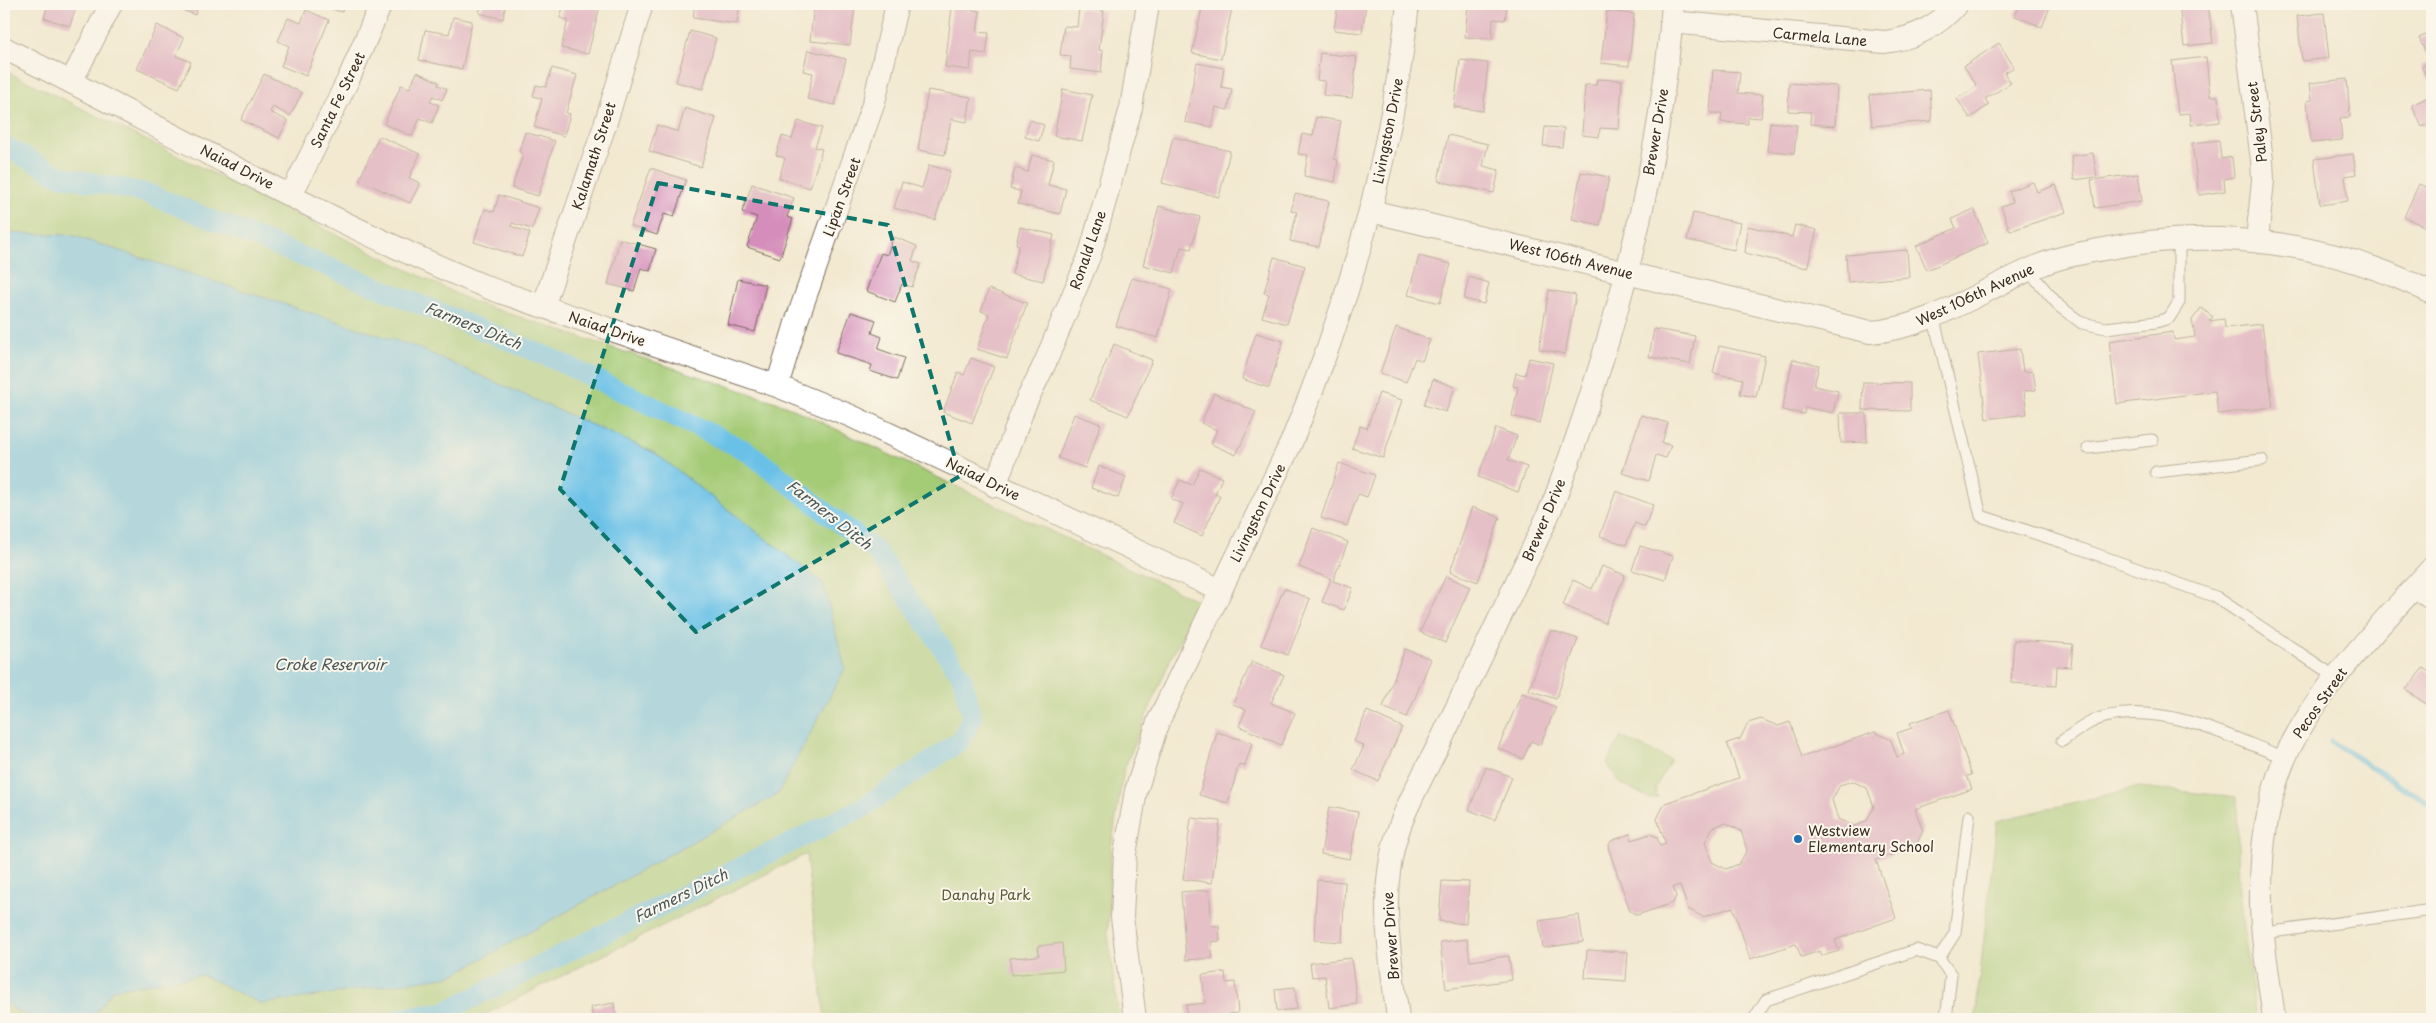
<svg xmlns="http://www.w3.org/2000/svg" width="2436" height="1023" viewBox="0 0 2436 1023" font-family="'Playpen Sans',sans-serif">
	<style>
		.green { fill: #a4cb76; stroke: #707a4a }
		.water { fill: #6ac1e7; stroke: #527682 }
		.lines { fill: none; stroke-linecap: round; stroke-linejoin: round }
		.stream { stroke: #6ac1e7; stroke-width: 5.5 }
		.canal { stroke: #6ac1e7; stroke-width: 20 }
		.building { fill: #d58ebb; fill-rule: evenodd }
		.lane-casing { stroke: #7b6d5d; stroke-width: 13 }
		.street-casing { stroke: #7b6d5d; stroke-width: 24 }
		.lane { stroke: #fff; stroke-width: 11 }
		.street { stroke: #fff; stroke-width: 22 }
		.marked { fill: none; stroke: #0f766e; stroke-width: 4; stroke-dasharray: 10 6; stroke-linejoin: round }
		.poi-dot { fill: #1f6fb2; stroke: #fbf7ec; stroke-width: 2 }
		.labels { text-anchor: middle; stroke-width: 4; stroke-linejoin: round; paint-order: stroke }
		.street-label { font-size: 14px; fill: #3b2a1e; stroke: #fbf7ec }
		.poi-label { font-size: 14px; fill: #3b2a1e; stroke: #fbf7ec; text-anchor: start }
		.park-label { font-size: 14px; fill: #5a5a38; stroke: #fbf7ec }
		.water-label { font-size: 15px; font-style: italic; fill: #49575a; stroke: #fbf7ec }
	</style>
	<rect width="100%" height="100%" fill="#fbf7ec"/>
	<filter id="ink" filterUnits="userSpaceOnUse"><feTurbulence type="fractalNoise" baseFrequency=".02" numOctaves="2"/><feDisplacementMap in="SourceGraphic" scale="10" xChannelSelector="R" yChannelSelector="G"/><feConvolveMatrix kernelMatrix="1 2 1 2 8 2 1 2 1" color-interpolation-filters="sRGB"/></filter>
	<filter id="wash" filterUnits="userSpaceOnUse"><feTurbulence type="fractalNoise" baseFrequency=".0096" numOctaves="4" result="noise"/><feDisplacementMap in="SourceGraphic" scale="20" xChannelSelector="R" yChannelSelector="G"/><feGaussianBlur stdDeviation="1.12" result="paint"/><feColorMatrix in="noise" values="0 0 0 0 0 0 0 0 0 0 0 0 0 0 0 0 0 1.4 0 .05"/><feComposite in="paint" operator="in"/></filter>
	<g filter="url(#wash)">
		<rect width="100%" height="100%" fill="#f3e9d1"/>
		<path class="green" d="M4 70 471 301 785 405 1198 601 1171 658 1124 769 1111 848 1108 934 1119 1019H825L806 854 476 1019H4Z
			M1621 737 1671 760 1655 789 1658 797 1651 799 1620 783 1607 763Z
			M2139 787 2237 797 2239 891 2256 1019H1975L1997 821Z"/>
		<path class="water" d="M4 233 71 235 416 347 655 453 823 583 845 668 778 794 451 976 262 1004 202 975 113 989 92 1019C64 1019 18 1023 4 999Z"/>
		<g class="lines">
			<path class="stream" d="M2331 741 2432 806"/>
			<path class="canal" d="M4 146 60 176 146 193 551 358 747 451 877 552 962 677 972 718 960 741 864 807 444 1012 399 1019"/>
		</g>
		<g id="blocks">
			<path class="building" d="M48 4H77L70 26 44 18Z
				M173 4H199L195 15 172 6Z
				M315 4H344L342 12Z
				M482 4H506L503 19 479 13Z
				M564 4H590L600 6 588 54 561 48 568 20 560 18Z
				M695 4H740L737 24 693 18Z
				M814 4H838L855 7 850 45 810 41Z
				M1203 4H1233L1221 59 1192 53Z
				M1338 4H1366L1362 33 1334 30Z
				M1468 4H1507L1505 20 1493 19 1492 39 1465 37Z
				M2020 4H2051L2042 27 2015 16Z
				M2179 4H2208L2213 43 2184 46Z
				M952 7 980 11 977 32 989 33 986 54 972 52 970 70 945 67Z
				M1079 8 1104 11 1099 50 1103 51 1101 73 1070 69 1071 56 1060 55 1064 26 1077 27Z
				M306 10 329 20 306 76 281 66 289 46 278 41 288 18 301 23Z
				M1607 11 1634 14 1629 66 1601 63Z
				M2324 13 2329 58 2302 61 2297 16Z
				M453 17 472 21 462 69 419 60 425 30 449 34Z
				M157 25 184 38 176 56 191 62 179 88 137 69Z
				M690 31 716 38 703 89 676 82Z
				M2432 32V78L2428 80 2421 66 2430 62 2419 38Z
				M1999 43 2014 67 2004 73 2011 83 1985 99 1989 105 1970 118 1957 99 1977 86 1964 66Z
				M808 50 846 59 835 105 807 99 813 73 803 71Z
				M1320 53 1357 57 1352 98 1323 95 1325 81 1317 80Z
				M2206 57 2210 96H2218L2220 122 2191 125 2190 113 2178 114 2172 61Z
				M1460 60 1488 63 1483 111 1454 107Z
				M1197 63 1224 68 1221 87 1232 89 1228 110 1216 107 1212 127 1185 122Z
				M552 68 577 75 566 113 570 114 564 136 534 127 542 99 533 96 536 85 546 87Z
				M1713 70 1740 72 1738 93 1763 95 1761 118 1748 117V124L1721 122 1722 113H1710Z
				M417 72 439 82 438 85 447 89 442 100 433 96 430 102 439 105 432 123 420 118 412 136 384 124 401 85 410 88Z
				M264 74 302 93 290 116 273 107 270 112 288 121 279 138 241 120Z
				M1597 79 1622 80 1619 129 1600 128 1599 137 1582 135 1585 85H1596Z
				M2347 79 2350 117 2340 118 2342 140 2311 143 2307 101 2312 100 2310 83Z
				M1789 83 1837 86 1835 126 1810 124 1811 112 1788 111Z
				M1063 89 1092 95 1082 141 1054 136Z
				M928 90 971 97 967 122 951 119 945 155 918 150Z
				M1930 90 1932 121 1872 126 1869 95Z
				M2432 95V122L2422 127 2412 105Z
				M685 108 716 118 701 167 649 151 657 125 678 132Z
				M1316 117 1341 121 1334 159 1338 160 1335 182 1304 176 1308 155 1298 154 1302 134 1313 136Z
				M1030 120 1044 125 1039 141 1025 137Z
				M798 121 822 128 815 147 822 149 810 188 779 178 785 158 776 155 782 136 792 139Z
				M1770 122 1797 125 1794 153 1767 151Z
				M1545 127 1564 128 1562 147 1543 146Z
				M525 132 555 141 538 196 512 188 523 154 519 152Z
				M1448 135 1488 144 1483 166 1499 170 1494 193 1438 181Z
				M379 136 420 154 409 178 420 183 410 203 359 180Z
				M1173 137 1230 151 1219 197 1162 183Z
				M2219 140 2221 159 2232 157 2234 177 2224 179 2225 191 2199 195 2192 143Z
				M2093 153 2097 177 2074 180 2071 156Z
				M2353 154 2356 174 2345 176 2348 201 2320 205 2314 159Z
				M1032 155 1054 160 1048 185 1066 189 1060 214 1018 204 1021 191 1010 189 1015 168 1028 172Z
				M929 165 950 171 935 220 894 208 902 182 922 188Z
				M651 168 686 180 674 217 664 214 657 235 630 226Z
				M1581 172 1609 177 1600 225 1572 219Z
				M2138 174 2142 201 2095 208 2091 180Z
				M2033 182 2037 192 2056 185 2066 212 2010 231 2001 206 2013 202 2009 191Z
				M752 184 794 198 787 217 793 219 780 258 747 247 757 217 742 212Z
				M2419 184 2432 190V230L2404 217Z
				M1295 194 1329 201 1319 247 1290 241 1297 212 1291 211Z
				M499 195 539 208 532 229 512 223 511 226 530 233 522 257 474 242 485 209 494 212Z
				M1159 206 1200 217 1191 249 1181 247 1174 273 1143 265Z
				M1974 209 1988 243 1927 270 1916 246 1956 228 1952 219Z
				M1693 213 1740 223 1734 250 1687 240Z
				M1795 225 1817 230 1807 268 1745 253 1748 226 1792 237Z
				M1020 227 1054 235 1043 281 1012 274 1019 245 1016 244Z
				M894 237 917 246 912 261 921 264 912 287 902 284 895 302 866 291 881 253 887 255Z
				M620 239 656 249 650 271 641 268 634 291 608 284Z
				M1907 250 1909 277 1848 282 1846 255Z
				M1419 256 1451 264 1440 303 1408 295Z
				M1274 257 1305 266 1287 324 1262 317 1269 294 1264 293Z
				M1469 277 1489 283 1484 304 1464 299Z
				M1132 278 1172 289 1158 338 1116 326Z
				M738 279 766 285 755 332 728 325Z
				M989 289 1027 303 1007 359 977 349 989 314 981 311Z
				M1549 290 1576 295 1565 354 1539 349Z
				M2201 308 2213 317 2209 321 2224 319 2225 328 2262 324 2273 407 2218 414 2215 391 2117 404 2109 341 2173 332 2174 340 2195 337 2192 320Z
				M851 312 876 320 872 333 882 337 878 349 904 358 897 380 870 371 872 365 836 353Z
				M1396 327 1430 340 1422 361 1415 358 1406 382 1380 373Z
				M1654 329 1695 336 1690 364 1649 357Z
				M1256 333 1283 341 1269 388 1242 379Z
				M1114 344 1152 360 1128 416 1090 400Z
				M1719 346 1765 356 1756 397 1740 394 1743 379 1713 373Z
				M2020 349 2023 372 2033 371 2036 390 2024 391 2027 414 1986 419 1978 354Z
				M971 358 994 367 972 423 943 412 958 372 964 375Z
				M1529 358 1553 363 1540 423 1512 416 1518 387 1513 386 1516 373 1525 375Z
				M1793 359 1819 365 1814 386 1838 391 1833 413 1805 407 1804 414 1782 410Z
				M1433 379 1455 387 1446 412 1424 405Z
				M1863 382 1910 383V411L1862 410Z
				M1214 393 1256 412 1236 455 1211 444 1217 430 1201 423Z
				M1379 393 1402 400 1383 458 1352 448 1360 426 1367 428Z
				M1840 413H1866L1867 442 1841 443Z
				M1074 414 1101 424 1085 468 1058 458Z
				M1641 415 1668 423 1662 443 1671 445 1666 458 1656 455 1649 481 1622 473Z
				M1496 428 1517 436 1508 460 1527 467 1518 492 1478 477Z
				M1339 463 1375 475 1367 497 1358 494 1347 526 1321 518Z
				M1099 466 1126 477 1118 498 1091 488Z
				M1200 468 1222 478 1215 494 1220 496 1202 536 1174 523 1183 504 1171 499 1180 480 1192 485Z
				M1616 491 1653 505 1645 527 1635 523 1626 545 1600 536Z
				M1472 507 1500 517 1478 582 1450 572Z
				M1313 528 1348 542 1333 581 1353 588 1344 610 1322 602 1331 579 1299 567Z
				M1640 546 1673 556 1665 580 1632 570Z
				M1602 566 1625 575 1605 623 1563 605 1573 580 1592 589Z
				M1446 576 1470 587 1445 643 1420 632Z
				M1284 588 1310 599 1288 655 1261 645Z
				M1551 630 1578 639 1556 699 1529 690Z
				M2014 640 2073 644 2071 667 2057 666 2056 686 2011 683Z
				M1405 649 1431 659 1407 717 1383 707Z
				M1252 661 1284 675 1271 703 1295 713 1281 745 1239 726 1246 710 1233 704Z
				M2423 668 2432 674V708L2406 690Z
				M1522 693 1556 707 1540 745 1531 741 1523 759 1498 748Z
				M1949 710 1972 775 1967 776 1972 789 1915 809 1923 831 1915 847 1876 860 1896 918 1835 940 1839 951 1822 956 1820 951 1801 957 1796 944 1750 959 1733 907 1703 917 1688 909 1680 885 1673 887 1676 896 1673 903 1637 915 1630 911 1608 847 1611 841 1630 834 1632 840 1650 834 1657 837 1660 846 1666 844 1657 819 1665 803 1739 778 1727 743 1740 739 1748 723 1761 719 1778 726 1790 722 1802 757 1875 732 1891 740 1897 757 1904 754 1897 733 1912 728 1910 723ZM1852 781 1867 788 1874 807 1866 822 1854 826 1838 819 1832 800 1840 785ZM1726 823 1741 831 1747 850 1739 864 1726 869 1712 862 1705 842 1713 827Z
				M1367 711 1402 727 1378 781 1353 770 1364 746 1354 741Z
				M1217 732 1252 743 1245 766 1239 764 1228 803 1199 795Z
				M1486 767 1512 777 1495 820 1469 810Z
				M1329 807 1358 812 1350 859 1321 854Z
				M1191 818 1220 821 1212 883 1183 879Z
				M1317 880 1345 882 1342 942 1314 940Z
				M1442 881 1469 882 1466 924 1439 921Z
				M1209 890 1212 926H1219L1220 941 1211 942 1213 958 1186 960 1181 892Z
				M1579 915 1583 942 1543 948 1539 921Z
				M1467 939 1470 961 1509 956 1512 980 1446 989 1440 942Z
				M1062 943 1064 970 1011 975 1010 958 1039 956 1038 946Z
				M1587 950 1628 952 1626 981 1585 978Z
				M1351 958 1357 1004 1329 1008 1325 976 1312 977 1310 963Z
				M1225 972 1226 983 1235 982 1238 1013 1229 1014 1230 1019H1187L1186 1005 1205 1003 1202 975Z
				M1295 987 1297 1009 1277 1011 1275 989Z
				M614 1003 616 1019H593L591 1007Z"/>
		</g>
	</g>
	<g filter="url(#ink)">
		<use href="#blocks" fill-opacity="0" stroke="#7b6d5d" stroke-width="1"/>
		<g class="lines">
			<g class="lane-casing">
				<path id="lane" d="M2028 270 2060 307 2082 323 2106 328 2156 322 2169 318 2179 302V238
					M1933 315 1981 516 2062 542 2216 597 2337 678
					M2088 448 2152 440
					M2156 472 2262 460
					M2062 741C2077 731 2091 719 2109 716 2169 704 2231 738 2286 758
					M2265 933 2432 910
					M1939 958 1955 933 1969 816
					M1754 1019 1766 1000 1916 950 1939 958 1951 975 1946 1019"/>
			</g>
			<g class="street-casing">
				<path id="street" d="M2242 4 2262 160 2263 180 2257 241
					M1671 22 1884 42C1914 39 1937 27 1957 4
					M4 48C166 129 325 221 494 290L777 386 851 416 1220 590
					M71 82 111 4
					M291 195 349 78 381 4
					M1371 211 1870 332C1928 329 1985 288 2038 266 2059 257 2082 253 2104 249 2215 226 2331 242 2432 293
					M543 307 605 125 642 4
					M777 386 797 320 874 102 897 4
					M995 486 1025 404 1045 363 1090 254 1131 108 1148 4
					M2415 587 2432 599
					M1135 1019 1122 917 1125 854 1136 791 1158 722 1291 443C1350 302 1392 156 1408 4
					M1398 1019C1392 967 1381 912 1391 859 1398 816 1424 775 1443 736 1468 684 1493 633 1517 581 1531 552 1546 523 1557 493 1615 336 1660 171 1673 4
					M2274 1019C2269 977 2260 933 2261 891 2261 849 2267 805 2282 765 2309 697 2382 623 2432 568"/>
			</g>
			<use href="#lane" class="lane"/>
			<use href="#street" class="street"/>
		</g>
	</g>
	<path d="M0 0H2436V1023H0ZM658 183 888 225 960 476 696 632 560 489Z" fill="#f3e9d1" fill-opacity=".55" fill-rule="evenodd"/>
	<path class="marked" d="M658 183 888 225 960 476 696 632 560 489Z"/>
	<circle class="poi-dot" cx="1798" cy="839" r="5"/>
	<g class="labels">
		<g class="street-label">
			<text transform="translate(1820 37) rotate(5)" y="5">Carmela Lane</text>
			<text transform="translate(338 100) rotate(-64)" y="5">Santa Fe Street</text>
			<text transform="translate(2257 122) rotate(-97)" y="5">Paley Street</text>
			<text transform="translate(1388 131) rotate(-79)" y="5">Livingston Drive</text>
			<text transform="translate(1656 132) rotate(-80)" y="5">Brewer Drive</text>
			<text transform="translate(594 156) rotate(-72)" y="5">Kalamath Street</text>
			<text transform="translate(237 167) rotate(27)" y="5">Naiad Drive</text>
			<text transform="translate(842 197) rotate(-70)" y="5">Lipan Street</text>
			<text transform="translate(1088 250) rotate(-71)" y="5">Ronald Lane</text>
			<text transform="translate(1571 259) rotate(14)" y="5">West 106th Avenue</text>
			<text transform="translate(1975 295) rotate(-25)" y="5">West 106th Avenue</text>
			<text transform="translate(607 329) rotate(19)" y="5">Naiad Drive</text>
			<text transform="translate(983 479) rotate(26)" y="5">Naiad Drive</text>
			<text transform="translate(1258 513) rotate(-64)" y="5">Livingston Drive</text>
			<text transform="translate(1544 520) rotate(-67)" y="5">Brewer Drive</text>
			<text transform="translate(2320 703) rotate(-55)" y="5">Pecos Street</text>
			<text transform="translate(1391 936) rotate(-94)" y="5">Brewer Drive</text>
		</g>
		<g class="poi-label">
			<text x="1808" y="836">Westview<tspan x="1808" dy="16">Elementary School</tspan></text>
		</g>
		<g class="park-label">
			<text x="986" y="900">Danahy Park</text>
		</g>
		<g class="water-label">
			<text transform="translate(473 326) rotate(22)" y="5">Farmers Ditch</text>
			<text transform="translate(829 515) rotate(38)" y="5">Farmers Ditch</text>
			<text x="330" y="670">Croke Reservoir</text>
			<text transform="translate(681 896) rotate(-26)" y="5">Farmers Ditch</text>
		</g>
	</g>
	<rect width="2436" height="1023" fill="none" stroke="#fbf7ec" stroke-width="20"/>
</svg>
